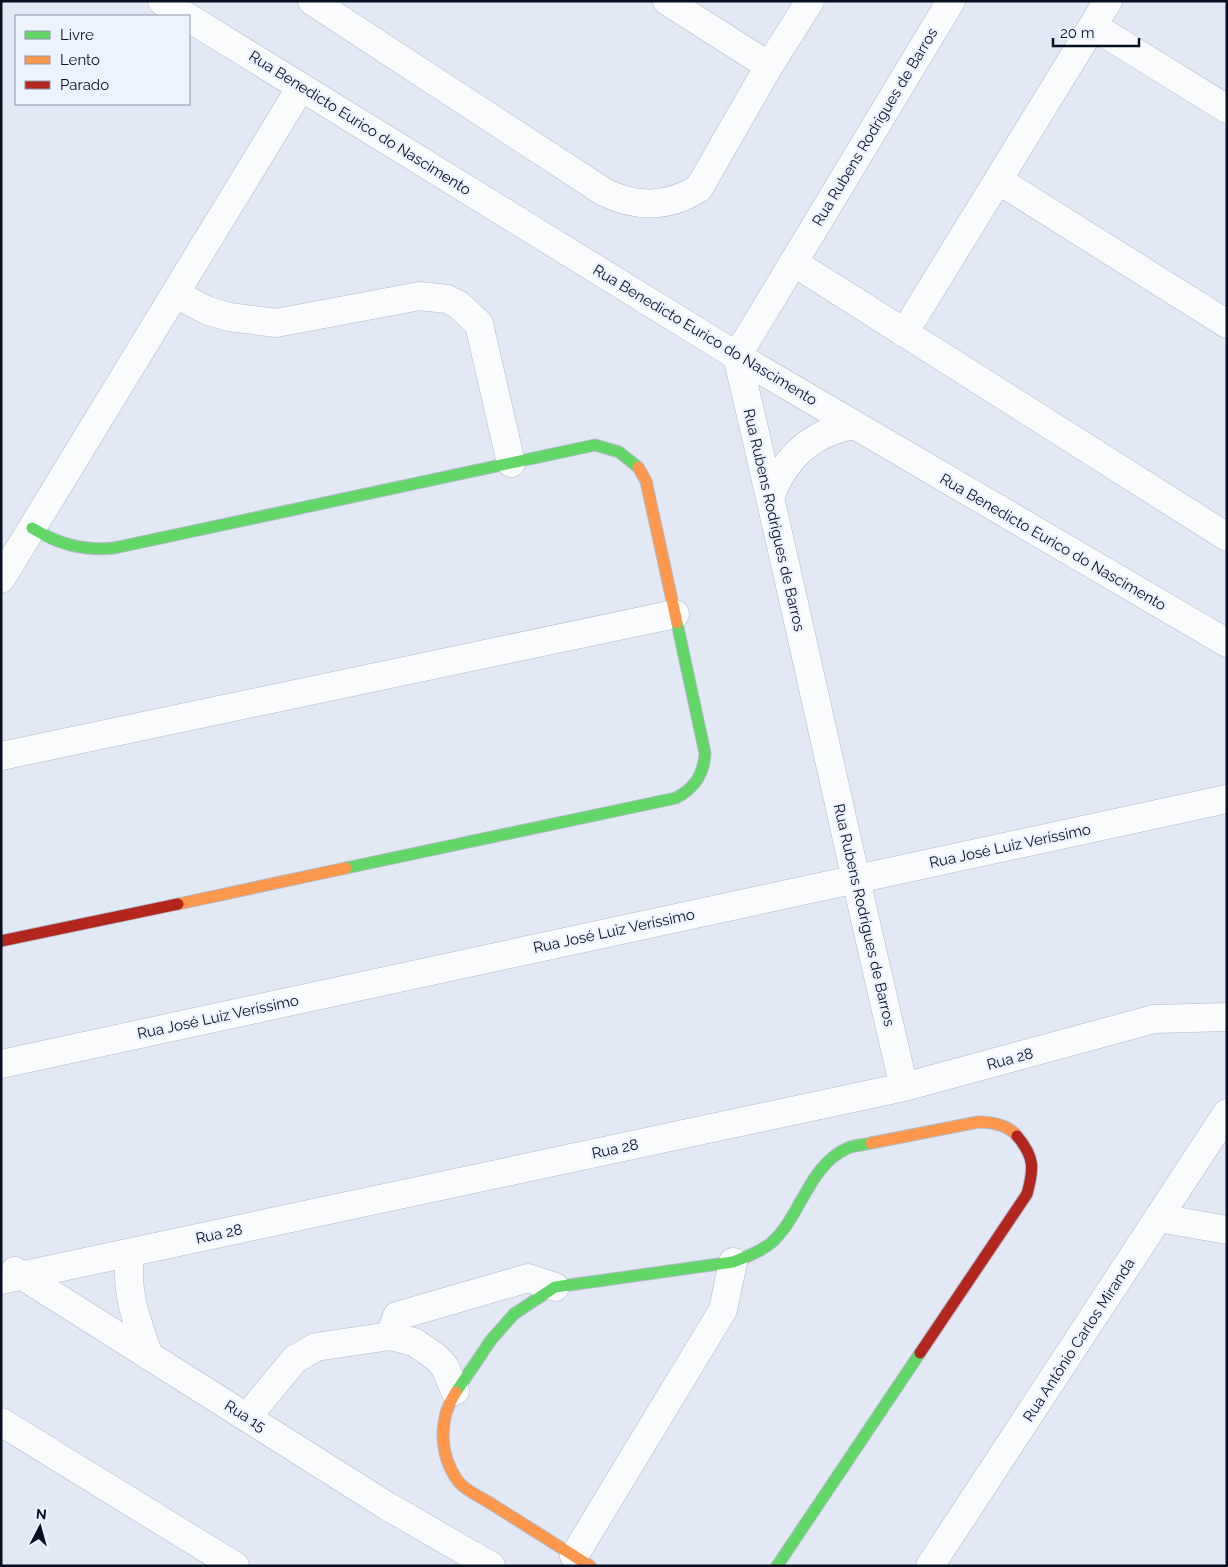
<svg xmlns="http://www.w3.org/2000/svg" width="1228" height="1567" viewBox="0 0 1228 1567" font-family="Raleway,sans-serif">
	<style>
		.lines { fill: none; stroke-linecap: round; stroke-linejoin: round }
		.street-casing { stroke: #b2bac9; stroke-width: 29 }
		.fast-casing { stroke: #b2bac9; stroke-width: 13 }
		.slow-casing { stroke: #b2bac9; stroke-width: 13 }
		.jam-casing { stroke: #b2bac9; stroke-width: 13 }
		.street { stroke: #fbfcfd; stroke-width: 28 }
		.fast { stroke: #63d668; stroke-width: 11 }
		.slow { stroke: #ff974d; stroke-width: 11 }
		.jam { stroke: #b3261e; stroke-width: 11 }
		.labels { text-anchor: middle; stroke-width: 4.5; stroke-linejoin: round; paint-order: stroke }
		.street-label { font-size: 15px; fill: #070f22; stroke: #ecf2fe }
	</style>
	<rect width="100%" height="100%" fill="#e2e8f4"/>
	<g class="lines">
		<g class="street-casing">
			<path id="street" d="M162 1 186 16
				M312 1 604 192C637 208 668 208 699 188L769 66 810 1
				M667 1 769 66
				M189 18 737 356 1227 643
				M1093 26 1227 109
				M998 180 1227 324
				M793 262 1227 537
				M176 294 206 310 229 317 276 323 420 296 447 299 459 305 479 324 511 463
				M904 333 1108 1
				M770 497C785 457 811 433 853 425
				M1 579 301 87
				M1 756 675 614
				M1 1064 1227 799
				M904 1087C846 844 795 599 737 356L951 1
				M1159 1218 1227 1230
				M130 1253C125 1292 136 1319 149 1356
				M15 1271 387 1506 491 1566
				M1 1280 904 1087 1154 1019 1227 1017
				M390 1336 397 1316 528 1278 555 1287
				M247 1417 295 1359 316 1347 390 1336 414 1342 436 1357 445 1367 455 1391
				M1 1422 235 1566
				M574 1556 723 1310 733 1262
				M930 1566 1227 1113"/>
		</g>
		<g class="fast-casing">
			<path id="fast" d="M32 528C58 544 83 551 114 548L595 445 619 452 638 467
				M346 868 676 798C695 788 704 774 705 753L677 623
				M456 1392 491 1340 514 1314 555 1287 733 1262C746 1257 760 1252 771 1243 801 1217 809 1164 848 1148 855 1145 864 1145 871 1143
				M777 1566 920 1353"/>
		</g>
		<g class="slow-casing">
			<path id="slow" d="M638 467 646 481 677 623
				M178 904 346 868
				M871 1143 978 1122C992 1122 1008 1125 1017 1136
				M456 1392C438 1419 439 1455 458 1481 464 1490 481 1497 490 1503 523 1524 557 1545 590 1566"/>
		</g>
		<g class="jam-casing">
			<path id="jam" d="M1 941 178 904
				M920 1353 1027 1194C1034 1169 1035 1157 1017 1136"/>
		</g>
		<use href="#street" class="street"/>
		<use href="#fast" class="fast"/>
		<use href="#slow" class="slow"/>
		<use href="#jam" class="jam"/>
	</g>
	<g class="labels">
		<g class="street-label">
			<text transform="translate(360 123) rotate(32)" y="5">Rua Benedicto Eurico do Nascimento</text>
			<text transform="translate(875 127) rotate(-59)" y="5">Rua Rubens Rodrigues de Barros</text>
			<text transform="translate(705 335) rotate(31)" y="5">Rua Benedicto Eurico do Nascimento</text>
			<text transform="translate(774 520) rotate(77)" y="5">Rua Rubens Rodrigues de Barros</text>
			<text transform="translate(1053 542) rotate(30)" y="5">Rua Benedicto Eurico do Nascimento</text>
			<text transform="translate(1010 846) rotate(-12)" y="5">Rua José Luiz Veríssimo</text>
			<text transform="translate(864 915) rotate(77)" y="5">Rua Rubens Rodrigues de Barros</text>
			<text transform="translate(614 931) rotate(-12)" y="5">Rua José Luiz Veríssimo</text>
			<text transform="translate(218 1017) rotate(-12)" y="5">Rua José Luiz Veríssimo</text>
			<text transform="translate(1010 1059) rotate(-15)" y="5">Rua 28</text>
			<text transform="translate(615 1149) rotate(-12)" y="5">Rua 28</text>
			<text transform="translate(219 1234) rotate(-12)" y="5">Rua 28</text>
			<text transform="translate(1079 1340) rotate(-57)" y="5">Rua Antônio Carlos Miranda</text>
			<text transform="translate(245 1416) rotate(32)" y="5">Rua 15</text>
		</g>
	</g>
	<rect width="1228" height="1567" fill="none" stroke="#070f22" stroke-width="5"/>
	<rect x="15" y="15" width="175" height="90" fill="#ecf2fe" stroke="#9097a6"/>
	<rect x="25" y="31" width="25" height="8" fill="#63d668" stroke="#9097a6"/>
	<text x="60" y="40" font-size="15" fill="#070f22">Livre</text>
	<rect x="25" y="56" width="25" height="8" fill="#ff974d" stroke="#9097a6"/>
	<text x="60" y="65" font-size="15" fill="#070f22">Lento</text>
	<rect x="25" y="81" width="25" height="8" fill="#b3261e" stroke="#9097a6"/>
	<text x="60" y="90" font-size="15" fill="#070f22">Parado</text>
	<g transform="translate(40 1527) rotate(6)" stroke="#ecf2fe" stroke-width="4" paint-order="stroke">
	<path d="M0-4L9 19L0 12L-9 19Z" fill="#070f22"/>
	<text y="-8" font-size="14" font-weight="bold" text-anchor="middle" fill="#070f22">N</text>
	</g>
	<path d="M1053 38v8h86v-8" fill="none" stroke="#070f22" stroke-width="2.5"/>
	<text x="1060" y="38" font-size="15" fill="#070f22" stroke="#ecf2fe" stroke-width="4" paint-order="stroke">20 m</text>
</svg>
